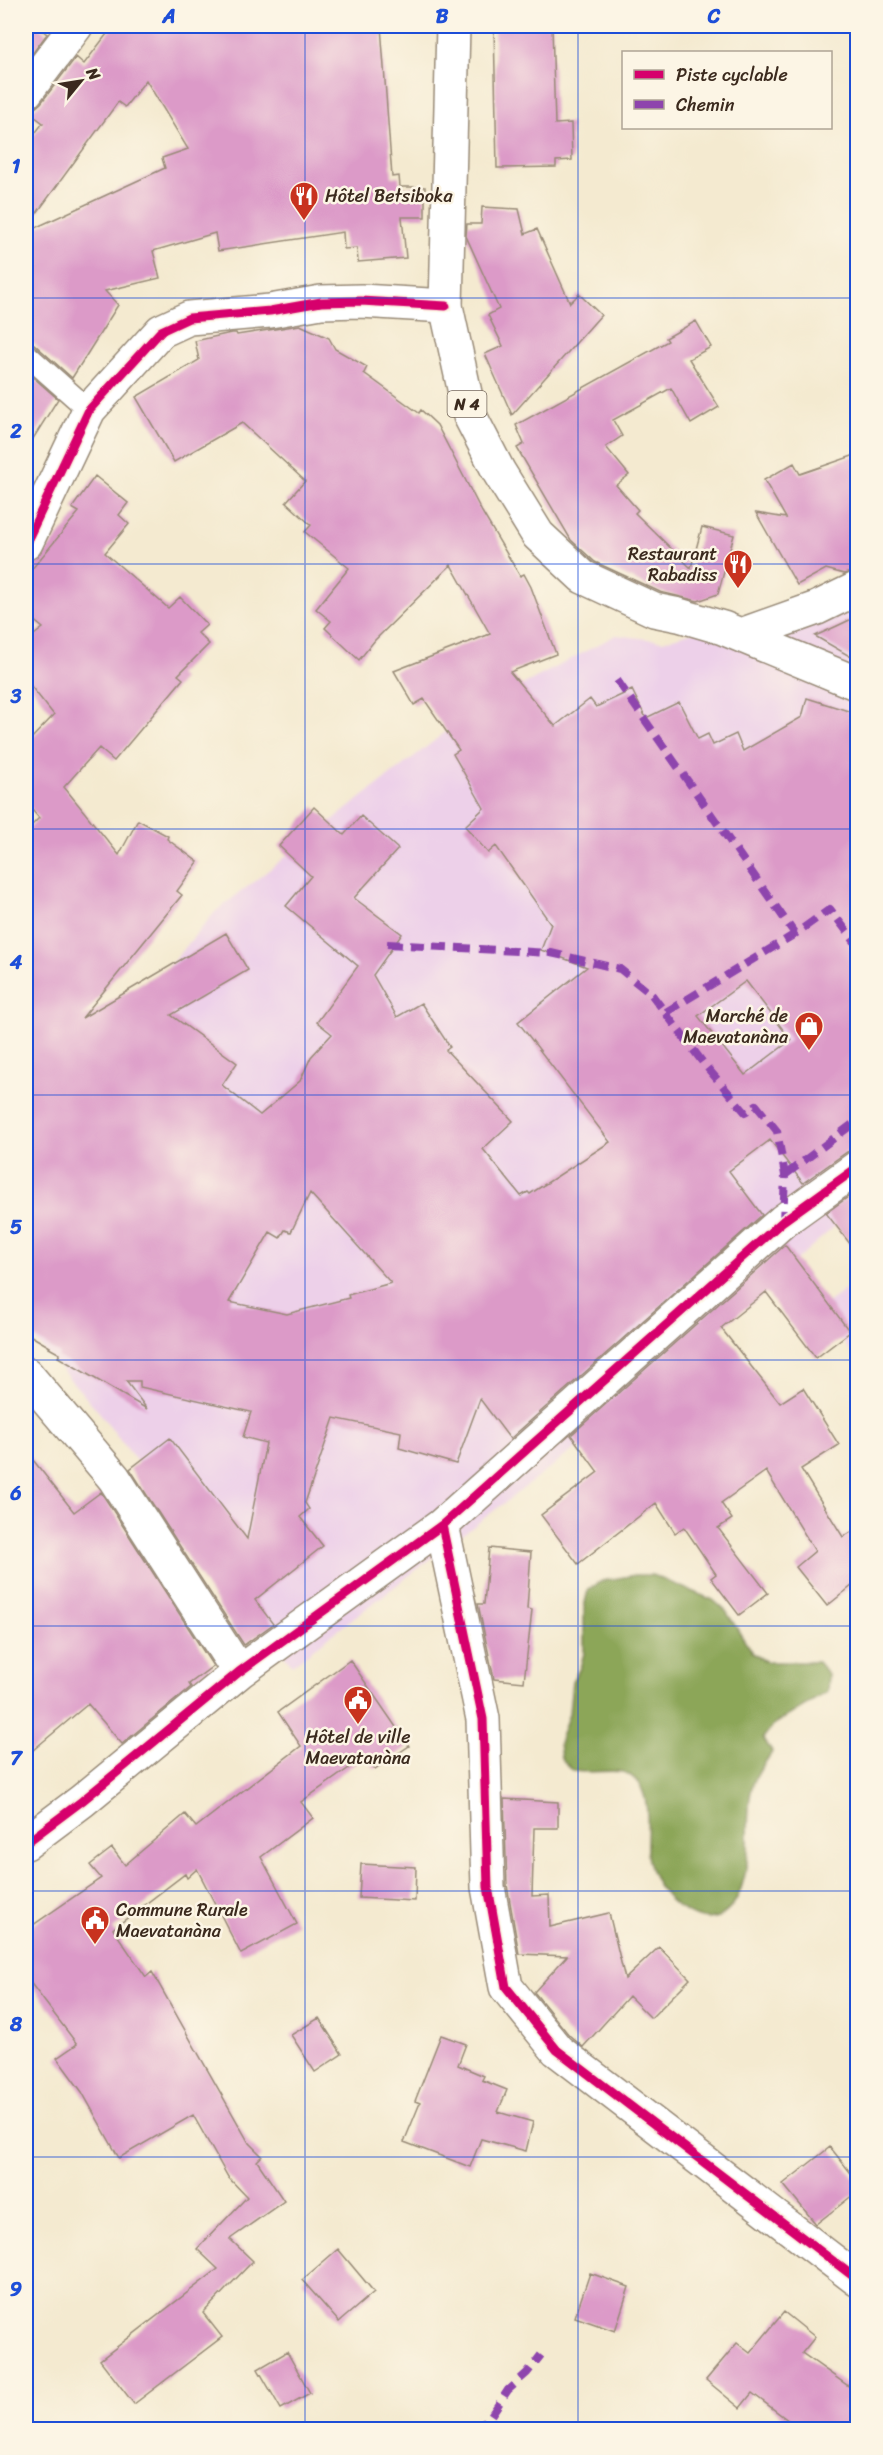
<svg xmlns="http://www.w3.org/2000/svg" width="883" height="2455" viewBox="0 0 883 2455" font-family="Sriracha,sans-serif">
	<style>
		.built { fill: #edd0e9 }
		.forest { fill: #8ca658; stroke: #64683b; stroke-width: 1.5 }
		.building { fill: #dc9ac8; fill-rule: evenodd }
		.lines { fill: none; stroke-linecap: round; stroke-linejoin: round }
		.service-casing { stroke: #988a77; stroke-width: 24 }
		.minor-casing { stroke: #988a77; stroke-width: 36 }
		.primary-casing { stroke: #988a77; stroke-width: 36 }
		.service { stroke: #fff; stroke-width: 21 }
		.minor { stroke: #fff; stroke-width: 33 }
		.primary { stroke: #fff; stroke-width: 33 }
		.quiet { stroke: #8e44ad; stroke-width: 8; stroke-dasharray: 15 8; stroke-linecap: butt }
		.cycleway-casing { stroke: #fcf5e5; stroke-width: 13 }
		.cycleway { stroke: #d6006c; stroke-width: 9 }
		.grid { fill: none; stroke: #1d4ed8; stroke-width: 1.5; stroke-opacity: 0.55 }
		.labels { text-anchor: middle; stroke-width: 5; stroke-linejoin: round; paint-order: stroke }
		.shield { fill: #fcf5e5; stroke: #75675a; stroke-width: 1.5 }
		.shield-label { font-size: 16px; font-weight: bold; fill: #3b2a1e }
		.poi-label { font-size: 18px; fill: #3b2a1e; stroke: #fcf5e5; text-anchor: start }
		.neatline { fill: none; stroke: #1d4ed8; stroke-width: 2 }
		.grid-label { font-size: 20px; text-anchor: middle; font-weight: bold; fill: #1d4ed8 }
	</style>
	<rect width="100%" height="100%" fill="#fcf5e5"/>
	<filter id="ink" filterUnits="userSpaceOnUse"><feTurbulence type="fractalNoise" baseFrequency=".0167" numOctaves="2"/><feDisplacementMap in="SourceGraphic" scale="12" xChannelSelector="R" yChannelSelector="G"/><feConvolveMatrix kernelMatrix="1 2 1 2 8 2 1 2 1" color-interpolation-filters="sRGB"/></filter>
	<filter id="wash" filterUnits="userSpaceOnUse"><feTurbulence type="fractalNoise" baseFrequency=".008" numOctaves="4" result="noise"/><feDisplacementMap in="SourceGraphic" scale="24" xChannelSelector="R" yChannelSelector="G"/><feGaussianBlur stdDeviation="1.35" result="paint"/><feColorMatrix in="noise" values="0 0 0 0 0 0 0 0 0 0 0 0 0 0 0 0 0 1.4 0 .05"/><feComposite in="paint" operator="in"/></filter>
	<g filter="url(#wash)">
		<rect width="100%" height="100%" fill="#f4ead0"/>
		<path class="built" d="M857 590V1207L605 1426 292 1665 99 1412 26 1330V1134L215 912 470 713 616 635 663 641 719 624Z
			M857 1281V1361L819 1309Z"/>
		<path class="forest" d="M635 1575H652L713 1600 726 1611 752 1653 767 1662H818L828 1674 827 1692 773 1725 763 1738 772 1752C766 1762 755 1775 752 1787 745 1814 751 1842 746 1869 737 1917 712 1935 672 1902 660 1892 648 1869 647 1854 646 1828 655 1783 623 1772 617 1770 584 1773 573 1771L561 1758 559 1743 569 1713 572 1681 580 1668 584 1653V1607L588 1590 602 1581Z"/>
		<g id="blocks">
			<path class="building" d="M26 26H37L47 34 26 62Z
				M113 26H381L392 177 399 176 400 187H425V217H402L406 258 358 262 357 248 344 249 343 232 218 251 215 233 153 251 160 278 105 291 118 305 72 378 34 344 26 342V232L165 168 162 158 188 149 146 80 125 107 118 102 26 228V145L43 123 26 110 34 109 41 103 76 57 84 64Z
				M494 26H552L555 124 571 123 572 160 556 161V167L497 168Z
				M482 207 519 209 525 234 537 229 570 303 579 294 601 315 512 415 485 354 503 346 488 315 499 309 466 236 467 224H481Z
				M696 321 711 347 689 359 719 407 691 424 671 388 613 420 622 436 606 447 629 475 616 485 638 510 635 513 691 568 702 527 734 535 718 594 698 601 660 592 595 562 571 540 517 448 524 444 516 425 668 341 666 338Z
				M300 325 329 338 335 349 367 367 364 373 419 413 421 410 437 425 482 512 520 576 524 574 531 587 556 654 510 672 555 726 590 699 596 707 632 690 646 718 679 702 698 739 708 734 713 745 736 734 743 751 802 717 807 698 858 714V1148L847 1152 803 1183 770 1140 729 1171 762 1215 510 1439 480 1399 456 1464 399 1448 401 1432 334 1418 305 1503 309 1509 300 1517 323 1546 255 1600 273 1624 244 1645 130 1469 170 1438 247 1539 266 1443 243 1437 251 1412 140 1387V1381H126L147 1409 58 1357 60 1354 49 1348 50 1347 26 1333V831L39 818 26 803V744L54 715 26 680V641L43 628 26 614V576L79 512 72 508 95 476 128 503 119 515 129 524 105 553 168 608 180 597 207 625 198 633 209 644 178 675 183 679 114 761 99 748 64 787 119 855 138 820 168 836 167 839 198 862 177 891 182 895 82 1018 226 933 248 970 171 1015 237 1063 222 1085 260 1115 300 1081 311 1057 332 1034 317 1022 358 966 286 906 311 876 279 846 314 807 344 835 361 816 398 849 354 898 402 934 373 975 397 1017 421 1003 450 1047 446 1050 513 1121 483 1149 521 1196 528 1192 530 1194 610 1142 518 1022 587 967 541 950 551 924 496 846 488 853 465 826 484 808 453 754 459 750 424 699 414 705 394 671 490 634 451 565 375 640 359 660 325 628 331 621 316 609 349 568 305 532 311 525 286 502 305 481 242 423 174 462 136 397 199 360 195 341 231 333H236L237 335ZM746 981 791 1040 745 1075 698 1016ZM310 1193 391 1283 348 1295 349 1298 287 1314 229 1302 270 1232 280 1238 285 1230 291 1232Z
				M26 371 58 399 26 450Z
				M858 454V570L844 574 826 569 797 585 756 513 786 518 764 480 794 463 800 474Z
				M858 616V661L815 636 837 626Z
				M858 1190V1254L826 1213Z
				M785 1245 850 1332 816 1358 766 1292 721 1328 780 1403 803 1388 839 1445 801 1469 843 1537 858 1528V1581L827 1606 796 1567 815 1551 766 1471 721 1503 732 1519 718 1528 768 1593 739 1615 711 1578 716 1574 684 1527 675 1533 656 1503 578 1564 541 1515 598 1472 571 1435Z
				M26 1451 74 1512 101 1492 213 1666 189 1684 191 1687 122 1744 88 1704 26 1756Z
				M489 1548 531 1552 527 1609 532 1610 524 1682 494 1679 478 1604H484Z
				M350 1660 409 1746 375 1769 366 1756 301 1802 313 1818 261 1857 297 1924 241 1954 197 1869 187 1878 185 1874 113 1929 146 1977 152 1972 249 2143 262 2156 257 2161 284 2201 230 2239 253 2261 203 2313 222 2337 134 2404 100 2360 218 2269 197 2249 247 2197 228 2177 193 2115 119 2158 82 2092 57 2058 77 2044 26 1977V1930L101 1878 90 1865 112 1848 125 1865 185 1814 196 1827 301 1746 278 1712Z
				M504 1799 558 1802V1828H534L532 1896 549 1895 550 1927 609 1913 625 1979 659 1947 690 1979 651 2018 629 1996 583 2047 569 2035 534 1992 567 1956 519 1954 507 1885Z
				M361 1864 416 1867 415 1901 359 1898Z
				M319 2018 342 2054 315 2072 291 2035Z
				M441 2035 466 2044 458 2065 484 2076 482 2080 507 2090 498 2112 533 2122 526 2151 481 2139 470 2167 404 2142 420 2103 415 2101Z
				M830 2147 858 2182V2191L816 2224 783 2184Z
				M338 2249 374 2292 339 2322 302 2280Z
				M590 2273 629 2287 615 2331 575 2317Z
				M784 2312 815 2337 802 2353 858 2393V2430H801L752 2393 740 2408 706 2380 737 2343 750 2353Z
				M287 2352 310 2393 281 2409 258 2369Z"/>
		</g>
	</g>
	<g filter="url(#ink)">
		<use href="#blocks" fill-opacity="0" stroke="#988a77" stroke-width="1.5"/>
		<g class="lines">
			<g class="service-casing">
				<path id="service" d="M26 354 89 410"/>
			</g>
			<g class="minor-casing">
				<path id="minor" d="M26 92 76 26
					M26 543 89 410 161 331 189 318 270 311 321 302 361 301 446 306
					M26 1374 114 1478 239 1672
					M442 1525 483 1719 488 1887 506 1987 557 2050 858 2280
					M26 1843 82 1801 239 1672 442 1525 783 1221 858 1167"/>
			</g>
			<g class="primary-casing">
				<path id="primary" d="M453 26 446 306 470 416 499 472 538 535 583 577 654 610 679 615 723 628 858 684
					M741 635 817 608 858 588"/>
			</g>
			<use href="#service" class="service"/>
			<use href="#minor" class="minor"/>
			<use href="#primary" class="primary"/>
			<path class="quiet" d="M617 680 795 934
				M387 944 551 953 620 969 652 995 704 1064 745 1112 756 1105 777 1131 785 1175 783 1221
				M666 1012 795 934 830 909 858 946
				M785 1175 858 1120
				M474 2430 490 2417 508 2390 527 2373 541 2355"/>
			<g class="cycleway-casing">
				<path id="cycleway" d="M26 543 89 410 161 331 189 318 270 311 321 302 361 301 446 306
					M442 1525 483 1719 488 1887 506 1987 557 2050 858 2280
					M26 1843 82 1801 239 1672 442 1525 783 1221 858 1167"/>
			</g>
			<use href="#cycleway" class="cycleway"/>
		</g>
	</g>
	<path class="grid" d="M305 26V2430M578 26V2430M26 298H858M26 564H858M26 829H858M26 1095H858M26 1360H858M26 1626H858M26 1891H858M26 2157H858"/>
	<defs>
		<g id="restaurant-pin" transform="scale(1.5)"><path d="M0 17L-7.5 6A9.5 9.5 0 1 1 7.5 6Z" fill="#c8321e" stroke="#fcf5e5"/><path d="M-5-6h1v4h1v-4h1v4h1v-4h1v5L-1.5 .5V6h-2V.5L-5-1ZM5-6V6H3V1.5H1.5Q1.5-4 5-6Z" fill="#fff"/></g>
		<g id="shop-pin" transform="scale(1.5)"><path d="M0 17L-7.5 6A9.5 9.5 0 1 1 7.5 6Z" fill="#c8321e" stroke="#fcf5e5"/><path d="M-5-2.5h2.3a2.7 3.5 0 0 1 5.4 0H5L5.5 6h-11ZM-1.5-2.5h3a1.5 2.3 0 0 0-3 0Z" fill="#fff"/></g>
		<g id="civic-pin" transform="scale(1.5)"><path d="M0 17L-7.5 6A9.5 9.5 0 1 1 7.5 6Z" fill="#c8321e" stroke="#fcf5e5"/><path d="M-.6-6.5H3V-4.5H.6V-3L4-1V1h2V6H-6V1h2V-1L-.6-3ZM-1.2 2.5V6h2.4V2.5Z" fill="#fff"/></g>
	</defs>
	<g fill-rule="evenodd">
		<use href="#restaurant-pin" x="304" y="196"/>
		<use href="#restaurant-pin" x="738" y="564"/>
		<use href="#shop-pin" x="809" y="1026"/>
		<use href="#civic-pin" x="358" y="1700"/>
		<use href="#civic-pin" x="95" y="1920"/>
	</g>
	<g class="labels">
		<rect class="shield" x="447.5" y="391" width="39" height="26" rx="4.5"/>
		<g class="shield-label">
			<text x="467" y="410">N 4</text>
		</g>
		<g class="poi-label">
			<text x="325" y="202">Hôtel Betsiboka</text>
			<text x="717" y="560" text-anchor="end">Restaurant<tspan x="717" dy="21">Rabadiss</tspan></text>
			<text x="788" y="1022" text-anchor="end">Marché de<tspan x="788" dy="21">Maevatanàna</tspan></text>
			<text x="358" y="1743" text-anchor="middle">Hôtel de ville<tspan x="358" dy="21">Maevatanàna</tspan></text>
			<text x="116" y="1916">Commune Rurale<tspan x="116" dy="21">Maevatanàna</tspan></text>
		</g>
	</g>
	<rect width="883" height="2455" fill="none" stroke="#fcf5e5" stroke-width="66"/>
	<rect x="622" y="51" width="210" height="78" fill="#fcf5e5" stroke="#afa495" stroke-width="1.5"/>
	<rect x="634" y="70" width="30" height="9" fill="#d6006c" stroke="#afa495" stroke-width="1.5"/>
	<text x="676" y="81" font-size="18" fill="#3b2a1e">Piste cyclable</text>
	<rect x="634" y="100" width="30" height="9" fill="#8e44ad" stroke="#afa495" stroke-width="1.5"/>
	<text x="676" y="111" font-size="18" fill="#3b2a1e">Chemin</text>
	<g transform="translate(81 81) rotate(60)" stroke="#fcf5e5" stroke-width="4.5" paint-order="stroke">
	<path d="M0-4.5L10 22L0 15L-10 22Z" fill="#3b2a1e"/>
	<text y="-9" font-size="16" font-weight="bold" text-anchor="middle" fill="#3b2a1e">N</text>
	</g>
	<rect x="33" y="33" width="817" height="2389" class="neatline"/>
	<g class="grid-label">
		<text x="169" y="23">A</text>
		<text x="442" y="23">B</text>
		<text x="714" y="23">C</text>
		<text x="16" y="173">1</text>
		<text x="16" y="438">2</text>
		<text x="16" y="703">3</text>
		<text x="16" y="969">4</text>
		<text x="16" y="1234">5</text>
		<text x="16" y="1500">6</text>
		<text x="16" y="1765">7</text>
		<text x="16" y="2031">8</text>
		<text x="16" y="2296">9</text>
	</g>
</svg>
